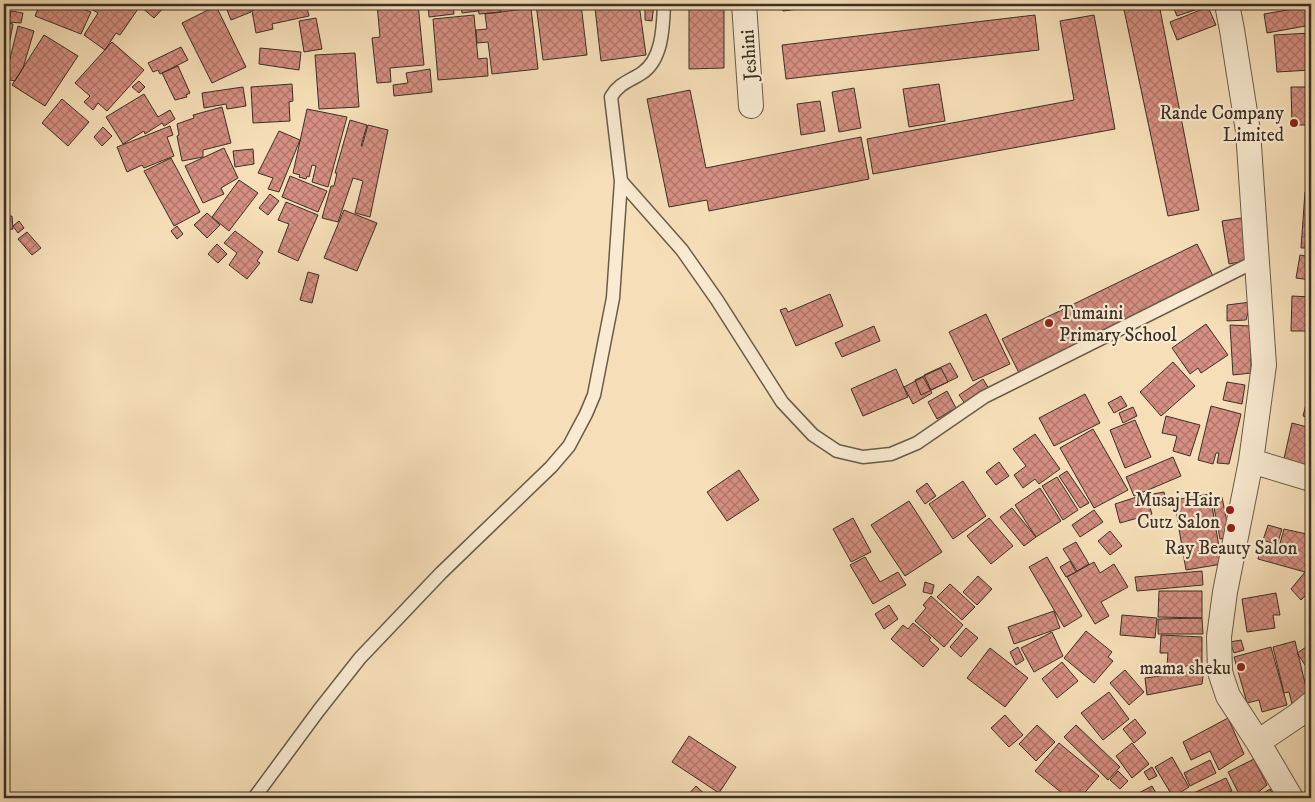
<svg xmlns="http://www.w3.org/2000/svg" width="1315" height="802" viewBox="0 0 1315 802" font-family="'IM FELL DW Pica',serif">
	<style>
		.building { fill: url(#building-cross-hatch); stroke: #3a3127 }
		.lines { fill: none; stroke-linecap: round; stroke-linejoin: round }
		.service-casing { stroke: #695c4b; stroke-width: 15 }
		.minor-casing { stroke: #695c4b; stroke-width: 26 }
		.service { stroke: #f9ead1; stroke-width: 12 }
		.minor { stroke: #f9ead1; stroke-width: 24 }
		.poi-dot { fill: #8f2418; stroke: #f9ead1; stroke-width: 2 }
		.labels { text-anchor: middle; stroke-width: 4.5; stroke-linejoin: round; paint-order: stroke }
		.street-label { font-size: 19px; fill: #3a3127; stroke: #f9ead1 }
		.poi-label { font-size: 19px; fill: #3a3127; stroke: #f9ead1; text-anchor: end }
	</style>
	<defs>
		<pattern id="building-cross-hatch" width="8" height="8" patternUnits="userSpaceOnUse" patternTransform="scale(1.25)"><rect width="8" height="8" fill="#d68f81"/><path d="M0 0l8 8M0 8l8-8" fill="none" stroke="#af756a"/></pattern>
	</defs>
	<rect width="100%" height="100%" fill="#f6dfb8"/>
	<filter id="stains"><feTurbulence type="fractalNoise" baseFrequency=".004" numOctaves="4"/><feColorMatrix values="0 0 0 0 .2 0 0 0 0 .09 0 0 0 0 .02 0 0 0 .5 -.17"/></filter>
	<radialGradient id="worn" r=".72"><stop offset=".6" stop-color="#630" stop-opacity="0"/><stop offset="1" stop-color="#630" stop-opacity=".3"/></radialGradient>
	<path class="building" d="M4 4H22L21 8 4 7Z
		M40 4H84L82 9 91 12 81 34 35 16Z
		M87 4H136L140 6 120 35 116 33 105 50 84 35 98 13 86 6Z
		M144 4H167L154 18 141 7Z
		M222 4H262L251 10V12L231 20 227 10 235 6 226 9Z
		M264 4H306L309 16 272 24 273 29 256 33 252 11Z
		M377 4H418L424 65 390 68 391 82 377 83 372 38 380 37Z
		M428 4H453L454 14 429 17Z
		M461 4H477L478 11 462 13Z
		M478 4H500L501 12 479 14Z
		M536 4H581L587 55 543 60Z
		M631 4H639L646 55 601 61 595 8Z
		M645 4H654L652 21 645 20Z
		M689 4H724V68L689 69Z
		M782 4H834L783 11Z
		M1128 4H1159L1199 210 1168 216 1123 5Z
		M1172 4H1213L1177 16Z
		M216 6 246 67 212 83 182 23Z
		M1311 6V25L1267 33 1264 14Z
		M1208 7 1216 25 1177 40 1170 22Z
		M531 8 538 69 492 74 488 42 477 43 476 30 487 29 485 14Z
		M11 11 23 13 21 23 9 22Z
		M474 15 478 59 487 58 488 76 438 80 433 19Z
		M1035 15 1039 50 786 79 782 45Z
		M1094 15 1115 129 873 174 867 139 1074 100 1060 21Z
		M316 18 322 49 304 52 299 21Z
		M4 22 13 24 4 72Z
		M18 26 34 31 23 68 15 81 5 79Z
		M1311 33V70L1277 72 1274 35Z
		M44 35 78 56 45 106 12 85Z
		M112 42 144 70 107 111 98 103 93 110 84 102 90 96 75 83Z
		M181 47 188 60 160 74 158 70 153 72 148 63Z
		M260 48 301 52 299 70 259 64Z
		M355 53 359 107 319 109 315 55Z
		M178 66 190 93 186 95 187 97 175 100 162 73Z
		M430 69 432 92 394 96 393 85 408 83 406 73Z
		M139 81 145 87 139 93 132 87Z
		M292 84 293 101 289 102 290 121 253 123 251 87Z
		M939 84 945 121 909 127 903 89Z
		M243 87 246 106 227 109 226 104 204 108 202 93Z
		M1291 87H1311V125H1292Z
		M854 88 861 128 839 132 832 92Z
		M690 90 706 168 861 137 869 179 709 211 707 200 669 207 647 99Z
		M144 94 158 117 170 110 175 119 164 126 162 123 145 134 144 131 123 144 106 117Z
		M62 99 89 122 68 146 42 123Z
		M820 101 825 131 801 135 797 104Z
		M222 107 231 143 203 150V157L182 161 177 136 179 135 177 124 194 118 193 115Z
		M307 109 347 117 328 187 312 182 316 166 312 165 309 177 307 176 306 179 299 177 300 175 293 173Z
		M350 120 367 125 361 146H362L368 125 388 130 370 217 355 213 363 181 353 178 338 222 322 218 331 186H334L337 173H335Z
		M170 126 173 135 167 137 174 156 144 168 142 165 127 172 117 147Z
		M103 127 112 136 102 146 94 137Z
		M279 131 300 140 279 192 268 189 273 178 258 173Z
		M224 148 238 178 221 188 224 194 203 203 185 166Z
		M253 149 254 164 235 167 233 151Z
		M171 158 200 212 174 226 144 171Z
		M290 176 327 191 318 212 282 197Z
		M239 180 258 193 229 231 212 217Z
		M1305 192H1311V248H1301Z
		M270 194 279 201 268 215 259 208Z
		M286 202 318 215 298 261 278 252 289 224 278 220Z
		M344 210 377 223 357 271 324 258Z
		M207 213 220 225 207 238 194 225Z
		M12 216 13 229 4 230V217Z
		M1248 217 1255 259 1229 264 1222 221Z
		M19 221 24 228 18 233 13 226Z
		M177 226 183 234 177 239 171 231Z
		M235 231 263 252 257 261 260 263 247 279 229 265 237 253 224 243Z
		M27 232 41 248 32 255 18 239Z
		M217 244 227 254 218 263 208 254Z
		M1197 244 1214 278 1019 373 1002 339Z
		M1300 255 1311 257V280L1296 278Z
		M308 272 319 275 312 303 300 300Z
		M830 294 843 326 796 346 780 310 786 308 788 312Z
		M1292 296 1311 297V331H1291Z
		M1251 302 1246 320 1227 321V305Z
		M986 314 1010 364 973 381 949 332Z
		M1206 324 1228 355 1201 373 1198 368 1190 374 1172 348Z
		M1230 325 1251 326V373L1233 375Z
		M874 326 880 341 842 357 835 343Z
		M1173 362 1195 386 1161 416 1140 392Z
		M950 363 958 377 931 390 924 375Z
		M941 368 948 382 921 395 915 380Z
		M896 369 908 397 863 416 851 389Z
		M923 377 932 393 913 404 904 387Z
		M983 379 989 389 966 405 959 395Z
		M1227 382 1245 385 1242 404 1223 400Z
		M947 391 956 408 937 419 928 402Z
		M1309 393 1311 394V418L1303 416Z
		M1085 394 1100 423 1054 446 1039 418Z
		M1121 396 1127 406 1114 413 1108 403Z
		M1211 406 1241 414 1229 464 1217 463 1219 453H1216L1213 464 1198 460Z
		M1133 407 1137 416 1123 423 1119 413Z
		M1166 416 1200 425 1190 456 1173 451 1177 436 1162 433Z
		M1135 420 1151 457 1125 468 1110 430Z
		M1292 423 1311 428V469L1283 463Z
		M1093 429 1128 490 1094 508 1060 448Z
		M1035 434 1060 469 1039 484 1035 479 1023 488 1014 475 1026 466 1013 449Z
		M1173 457 1181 476 1134 496 1126 477Z
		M999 462 1009 476 996 485 986 472Z
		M739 470 759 500 727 521 707 492Z
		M1067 471 1089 503 1080 508 1059 476Z
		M1057 477 1078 510 1063 520 1042 486Z
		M963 481 986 516 953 539 929 504Z
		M927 483 936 496 925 504 916 491Z
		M1040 488 1061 521 1036 537 1015 505Z
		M1164 492 1167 504 1157 507 1153 494Z
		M1146 494 1152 514 1120 523 1115 504Z
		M1210 494 1222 564 1186 570 1174 500Z
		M1212 497H1222L1230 538 1220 539Z
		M909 501 942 552 905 576 871 525Z
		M1012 508 1036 537 1024 546 1000 517Z
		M1094 510 1103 522 1080 537 1072 525Z
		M853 518 871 552 851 562 833 529Z
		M989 518 1013 546 991 564 967 536Z
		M1268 525 1282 529 1277 545 1263 540Z
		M1284 529 1311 535V590L1301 600 1291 589 1305 572 1258 559 1261 544 1279 547Z
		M1110 531 1122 546 1110 555 1098 541Z
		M1076 542 1089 564 1077 571 1063 549Z
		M865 557 880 582 898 572 906 585 873 604 850 565Z
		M1047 557 1082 616 1064 627 1029 567Z
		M1070 561 1076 572 1066 577 1060 567Z
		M1094 562 1100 573 1114 564 1128 587 1101 602 1109 616 1095 624 1067 577Z
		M1202 571 1203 585 1137 591 1135 577Z
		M978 576 992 589 977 605 963 592Z
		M925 582 934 585 932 594 923 592Z
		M950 584 975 607 962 620 937 597Z
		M1159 591H1202V618L1158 617Z
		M1276 593 1280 615H1273L1275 628 1247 632 1242 599Z
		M931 596 963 625 944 647 915 621 926 608 923 605Z
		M889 605 898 619 884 629 875 614Z
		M1054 611 1060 628 1014 644 1008 627Z
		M1122 615 1157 618 1155 638 1120 635Z
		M1202 618 1203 634H1158V619Z
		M913 623 931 638 929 640 939 649 923 667 891 639 903 625 908 629Z
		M966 628 978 638 961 657 950 647Z
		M1086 631 1112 652 1108 657 1113 661 1094 683 1064 658Z
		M1052 632 1063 656 1034 672 1021 648Z
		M1161 635 1202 637V666H1167L1168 653H1160Z
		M1241 640 1244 650 1234 653 1230 642Z
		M1295 641 1309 700 1292 704 1289 692 1284 693 1273 647Z
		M1311 644V674L1297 653Z
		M1018 647 1024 660 1016 665 1010 652Z
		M1271 647 1287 705 1262 712 1259 700 1247 703 1234 657Z
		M990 648 1028 678 1005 707 967 678Z
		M1062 662 1078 681 1057 698 1042 679Z
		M1125 670 1144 692 1129 705 1110 683Z
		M1204 670 1202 684 1147 695 1145 678Z
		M1311 676V690L1305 680Z
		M1109 692 1129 719 1103 740 1081 713Z
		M1005 715 1023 735 1009 747 991 728Z
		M1228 718 1244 754 1219 770 1210 751 1191 760 1183 742Z
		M1135 719 1146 733 1134 743 1123 729Z
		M1037 725 1055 742 1036 761 1019 744Z
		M1076 725 1120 767 1108 780 1064 737Z
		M689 736 736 767 719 793 672 762Z
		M1059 743 1099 776 1080 798H1068L1035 771Z
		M1132 743 1149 764 1132 778 1116 756Z
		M1172 757 1189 787 1173 797 1155 767Z
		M1254 759 1267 785 1256 794 1246 798H1241L1228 772Z
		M1210 760 1216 773 1190 786 1184 773Z
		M1152 767 1157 776 1149 780 1144 772Z
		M1118 771 1128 781 1120 789 1110 780Z
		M1226 778 1232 791 1217 798H1183Z
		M1311 779V789L1306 784Z
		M696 786 709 798H685Z
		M1152 786 1159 798H1122L1131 793 1133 796Z
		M1270 789 1277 798H1256Z"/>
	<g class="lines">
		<g class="service-casing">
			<path id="service" d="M621 181 682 250 717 300 782 402 813 435 837 451 863 457 891 454 917 443 984 397 1258 260
				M254 798 319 710 360 658 441 573 551 467 569 446 586 414 594 395 613 298 621 181 611 97C619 83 630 81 642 73 663 59 663 26 664 4"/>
		</g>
		<g class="minor-casing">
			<path id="minor" d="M744 4 751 106
				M1227 4 1232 30 1248 131 1264 365 1251 461 1225 592 1219 637 1220 672 1228 696 1258 742 1291 798
				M1251 461 1311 479
				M1258 742 1298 715 1311 704"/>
		</g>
		<use href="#service" class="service"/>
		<use href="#minor" class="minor"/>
	</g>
	<g class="poi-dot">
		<circle cx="1294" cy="123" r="5"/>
		<circle cx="1049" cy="323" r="5"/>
		<circle cx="1230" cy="510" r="5"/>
		<circle cx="1231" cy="528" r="5"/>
		<circle cx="1241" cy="667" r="5"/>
	</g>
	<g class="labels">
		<g class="street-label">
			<text transform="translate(748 55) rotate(-94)" y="7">Jeshini</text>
		</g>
		<g class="poi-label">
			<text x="1284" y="119">Rande Company<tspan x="1284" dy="22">Limited</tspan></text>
			<text x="1059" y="319" text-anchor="start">Tumaini<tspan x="1059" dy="22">Primary School</tspan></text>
			<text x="1220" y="506">Musaj Hair<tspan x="1220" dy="22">Cutz Salon</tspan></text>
			<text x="1231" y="554" text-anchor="middle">Ray Beauty Salon</text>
			<text x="1231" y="674">mama sheku</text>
		</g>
	</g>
	<rect width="1315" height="802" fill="none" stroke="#f6dfb8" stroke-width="20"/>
	<rect x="5" y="5" width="1305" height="792" fill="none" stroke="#3a3127" stroke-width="2.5"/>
	<rect x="10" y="10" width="1295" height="782" fill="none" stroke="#3a3127"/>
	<rect width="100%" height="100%" filter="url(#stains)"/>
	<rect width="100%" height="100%" fill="url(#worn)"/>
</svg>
